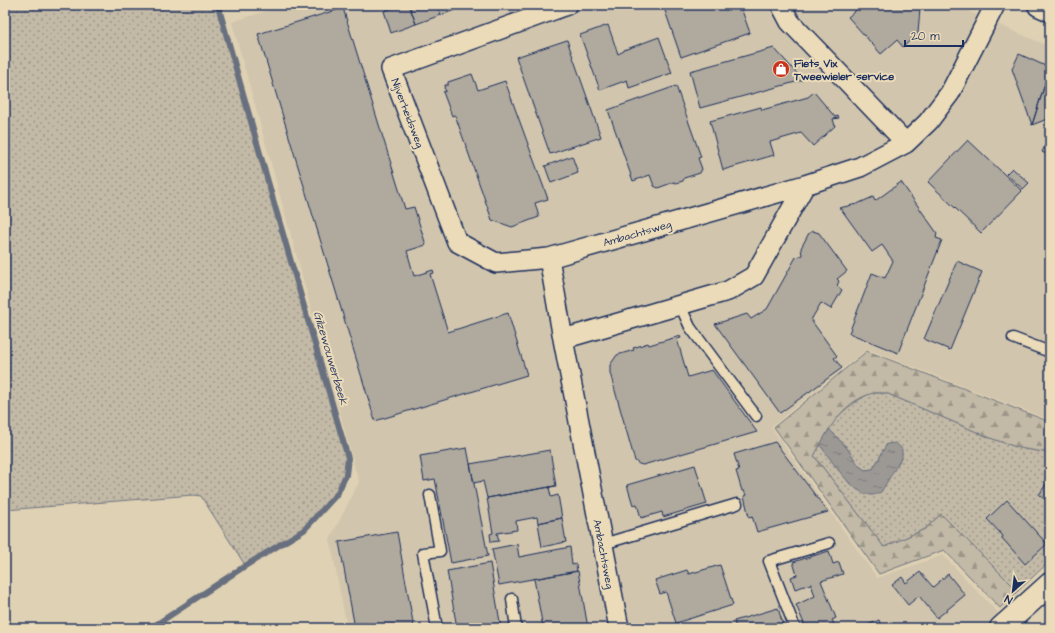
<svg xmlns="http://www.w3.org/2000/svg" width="1055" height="633" viewBox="0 0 1055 633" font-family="'Architects Daughter',sans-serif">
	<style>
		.built { fill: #d1c5ad }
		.grass { fill: url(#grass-dots); stroke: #6e7482 }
		.forest { fill: url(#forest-firs); stroke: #6e7482 }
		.water { fill: url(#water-ripples); stroke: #686f7f }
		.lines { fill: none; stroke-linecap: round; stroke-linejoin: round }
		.stream { stroke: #686f7f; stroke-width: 6 }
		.building { fill: #afa99e; stroke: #1b2f5e }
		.service-casing { stroke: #1b2f5e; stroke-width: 13 }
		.minor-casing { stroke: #1b2f5e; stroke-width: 22 }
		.tertiary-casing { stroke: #1b2f5e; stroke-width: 25 }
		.service { stroke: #ecdbb8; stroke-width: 10 }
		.minor { stroke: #ecdbb8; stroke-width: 19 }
		.tertiary { stroke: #ecdbb8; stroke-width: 22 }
		.labels { text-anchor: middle; stroke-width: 4; stroke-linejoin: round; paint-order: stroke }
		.poi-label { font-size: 11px; font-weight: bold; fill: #1b2f5e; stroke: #ecdbb8; text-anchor: start }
		.street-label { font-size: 11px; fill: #1b2f5e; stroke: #ecdbb8 }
		.water-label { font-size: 12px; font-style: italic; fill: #354469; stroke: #ecdbb8 }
	</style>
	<defs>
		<pattern id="grass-dots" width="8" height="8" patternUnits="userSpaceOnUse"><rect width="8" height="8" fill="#c2b9a6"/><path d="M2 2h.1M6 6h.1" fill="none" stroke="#9d978a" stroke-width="1.8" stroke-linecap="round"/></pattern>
		<pattern id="forest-firs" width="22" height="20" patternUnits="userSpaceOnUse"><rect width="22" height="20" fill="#c2b9a6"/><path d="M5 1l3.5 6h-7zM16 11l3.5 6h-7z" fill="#9d978a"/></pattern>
		<pattern id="water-ripples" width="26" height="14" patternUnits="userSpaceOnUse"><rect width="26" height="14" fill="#9c9995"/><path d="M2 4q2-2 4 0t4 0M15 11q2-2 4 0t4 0" fill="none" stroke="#7e7d7d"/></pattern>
	</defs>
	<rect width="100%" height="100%" fill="#dfd1b3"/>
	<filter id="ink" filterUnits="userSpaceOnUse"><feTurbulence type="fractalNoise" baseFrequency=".025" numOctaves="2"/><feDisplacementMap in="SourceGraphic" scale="8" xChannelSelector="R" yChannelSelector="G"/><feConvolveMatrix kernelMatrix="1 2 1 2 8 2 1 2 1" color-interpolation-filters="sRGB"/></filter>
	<g filter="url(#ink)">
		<path class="built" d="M285 5H367L381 11 397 5H958L968 11 1050 47V420L867 349 771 427 877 578 943 555 1003 618 990 628H347L330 539 359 482 232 22Z"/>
		<path class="grass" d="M5 5H215L337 415 346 459 344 476 336 493 310 527 300 530 245 565 201 496 193 495 5 510Z
			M871 393H886L993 439 1019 448 1050 453V561L1018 591 941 514 925 529 884 547 814 456 820 445 850 484 872 495 887 444 873 469 865 470 859 466 847 448 829 429C839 412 854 402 871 393Z"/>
		<path class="forest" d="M867 351 1050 422V453L1019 448 993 439 886 393C881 393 875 392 870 394 840 404 829 430 814 456L884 547 925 529 941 514 1018 591 1000 608 944 550 879 574 774 427Z"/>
		<path class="water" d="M829 429 847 448 859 466 865 470 873 469 887 444 896 443 902 449V457L881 492C879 493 875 495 872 495 852 495 831 459 820 445Z"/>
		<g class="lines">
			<path class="stream" d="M151 628 245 566 304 530 337 494 346 475 348 458 276 210 218 5"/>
		</g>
		<path class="building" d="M400 5H409L416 24 391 33 384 11Z
			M409 5H437L441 15 416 24Z
			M437 5H469L441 15Z
			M663 5H740L750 33 681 57Z
			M862 5H916L920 9 918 33 903 47 897 40 881 54 848 17Z
			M343 8 405 209 414 207 426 245 407 251 414 276 433 270 434 273 430 274 448 332 508 313 527 375 375 421 258 34Z
			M608 25 618 54 624 51V50L659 37 672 73 629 88 627 80 600 90 580 35Z
			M567 40 601 137 550 154 516 57Z
			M774 48 803 80 700 108 690 71Z
			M1019 54 1050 68 1032 125 1012 69Z
			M1050 68V118L1032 125Z
			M472 74 478 90 505 81 548 199 535 203 539 217 512 227 492 220 455 115 452 116 443 92 446 91 444 88 445 85H448V82Z
			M676 86 701 157 698 158 702 169 700 173 684 178 683 181 676 183 674 182 658 188 654 186 650 175 633 181 608 110Z
			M814 92 835 117 838 116 839 118 833 119 835 126 813 146 801 133 770 142 774 155 723 170 710 121 761 107 762 110 808 97Z
			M1050 135V156L1042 152Z
			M968 140 1022 191 981 233 928 182Z
			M572 156 578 173 551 183 545 166Z
			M1012 168 1029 183 1023 189 1006 174Z
			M901 182 937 233 936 238 942 240 898 353 849 333 872 273 885 278 893 261 882 245 872 252 841 209 839 208 857 204 873 197 875 201Z
			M813 231 819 233 847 271 837 279 839 281 837 286 842 290 831 309 821 303 811 320 837 356 834 358 842 368 780 413 715 324 747 314 751 319 767 309 796 257 802 255 801 248 809 233Z
			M957 261 982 272 950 350 924 339Z
			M680 336 681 338 677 339 688 377 712 370 757 432 643 465 639 464 635 461 610 373V365L617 355 634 350 633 348 648 343 649 345Z
			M775 442 828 512 757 532 752 516 749 517 744 496 746 495 744 491H742L736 471 739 470 734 454Z
			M467 448 488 556 451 563 435 479 424 481 420 456Z
			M550 450 556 486 487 498 483 481 474 483 470 464Z
			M695 465 707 504 663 517 662 512 641 518 637 504 633 505 627 485Z
			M1050 478V502L1039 495Z
			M555 486 549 487 551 497 558 495 562 518 538 523 537 517 516 521 517 530 497 533 499 541 491 542 490 534 493 533 487 498Z
			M1007 500 1047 544 1025 564 1002 538 1003 536 987 519Z
			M562 518 566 542 542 547 538 523Z
			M397 532 414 628H355L339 542Z
			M517 544 519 557 570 547 572 565 576 564 577 571 499 585 492 549Z
			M829 551 833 564 839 562 843 574 821 581 836 618 832 620 836 628H806L796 605 815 596 811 584 795 589 791 577 797 575 793 562Z
			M490 563 501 628H457L447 571Z
			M720 565 733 605 676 623 666 592 660 594 655 580 687 570 689 574Z
			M578 571 588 628H543L534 579Z
			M920 572 933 587 948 574 965 595 937 618 919 596 908 605 892 585 902 577 906 583Z
			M778 608 784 628H736L734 621Z
			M879 620 882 628H861Z"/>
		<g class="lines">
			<g class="service-casing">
				<path id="service" d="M680 305 690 327 756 416
					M1013 338 1050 352
					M430 495 440 551 423 553 437 628
					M603 544 737 504
					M512 599 516 628
					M795 628 769 561 829 543"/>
			</g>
			<g class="minor-casing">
				<path id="minor" d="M781 5 790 22 906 143
					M549 258 496 263 457 242 391 69 567 5
					M563 339 728 291 754 276 805 185
					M619 628 563 339 549 258 805 185 860 167 906 143 928 122 950 93 995 5"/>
			</g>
			<g class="tertiary-casing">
				<path id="tertiary" d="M1039 5 1050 10
					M1001 628 1050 584"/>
			</g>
			<use href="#service" class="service"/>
			<use href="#minor" class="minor"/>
			<use href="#tertiary" class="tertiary"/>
		</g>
	</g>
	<defs>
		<g id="shop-disc" transform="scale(0.9)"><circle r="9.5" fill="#c8321e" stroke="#ecdbb8"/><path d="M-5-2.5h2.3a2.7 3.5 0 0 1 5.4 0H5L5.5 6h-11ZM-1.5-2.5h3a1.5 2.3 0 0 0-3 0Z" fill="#fff"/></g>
	</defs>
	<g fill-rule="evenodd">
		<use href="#shop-disc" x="781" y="69"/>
	</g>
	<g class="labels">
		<g class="poi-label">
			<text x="794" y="67">Fiets Vix<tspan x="794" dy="13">Tweewieler service</tspan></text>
		</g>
		<g class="street-label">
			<text transform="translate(408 113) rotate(69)" y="4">Nijverheidsweg</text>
			<text transform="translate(637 233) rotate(-16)" y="4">Ambachtsweg</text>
			<text transform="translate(604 554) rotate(79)" y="4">Ambachtsweg</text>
		</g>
		<g class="water-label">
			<text transform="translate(331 358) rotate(74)" y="4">Gilzewouwerbeek</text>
		</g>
	</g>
	<rect width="1055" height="633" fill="none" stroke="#ecdbb8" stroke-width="20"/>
	<rect x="10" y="10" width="1035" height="613" fill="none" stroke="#1b2f5e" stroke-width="1.5" filter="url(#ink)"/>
	<g transform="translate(1013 591) rotate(208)" stroke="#ecdbb8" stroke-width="3" paint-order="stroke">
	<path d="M0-3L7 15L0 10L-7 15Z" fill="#1b2f5e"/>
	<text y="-6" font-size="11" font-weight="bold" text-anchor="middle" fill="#1b2f5e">N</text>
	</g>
	<path d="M905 40v6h58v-6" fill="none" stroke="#1b2f5e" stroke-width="2"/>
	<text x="911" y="40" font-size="12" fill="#1b2f5e" stroke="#ecdbb8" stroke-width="3" paint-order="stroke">20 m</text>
</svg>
